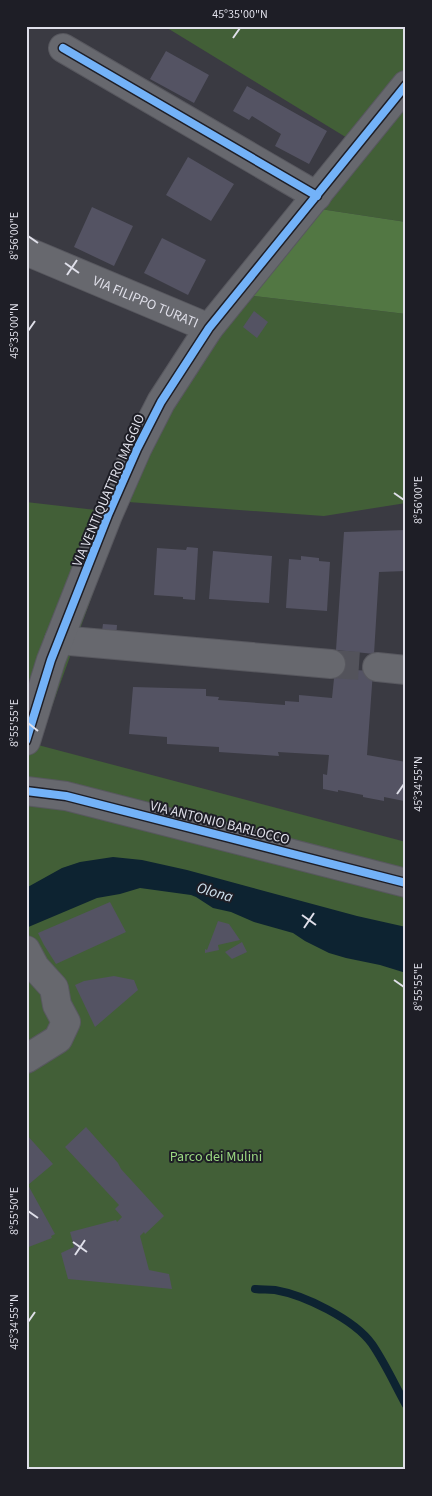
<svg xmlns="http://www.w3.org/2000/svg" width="432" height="1496" viewBox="0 0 432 1496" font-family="'Source Sans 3',sans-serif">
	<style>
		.green { fill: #425f37 }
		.forest { fill: #527743 }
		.water { fill: #0d2331 }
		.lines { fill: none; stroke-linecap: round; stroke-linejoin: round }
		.stream { stroke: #0d2331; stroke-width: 8 }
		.building { fill: #545363 }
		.minor-tunnel { stroke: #53535b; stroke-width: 28; stroke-dasharray: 28 14; stroke-linecap: butt }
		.minor-casing { stroke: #58585f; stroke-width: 30 }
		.minor { stroke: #67686e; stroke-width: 28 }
		.cycleway-casing { stroke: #1e1e26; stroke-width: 11 }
		.cycleway { stroke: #73b2f8; stroke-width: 8 }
		.ticks { fill: none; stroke: #dfdfe9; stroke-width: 2 }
		.labels { text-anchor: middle; stroke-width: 4; stroke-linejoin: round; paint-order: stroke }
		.street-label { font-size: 14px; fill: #dfdfe9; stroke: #1e1e26 }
		.park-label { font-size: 14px; fill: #9bd882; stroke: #1e1e26 }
		.water-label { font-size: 15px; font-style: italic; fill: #d1e3f0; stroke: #1e1e26 }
		.neatline { fill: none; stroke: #dfdfe9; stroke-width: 2 }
		.ticks-label { font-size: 12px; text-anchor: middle; fill: #dfdfe9 }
	</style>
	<rect width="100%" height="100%" fill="#3a3a42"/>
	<path class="green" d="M164 26H406V222L307 207 357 144Z
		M237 294 406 314V503L324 516 114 501Z
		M26 502 122 513 38 745 406 842V1470H26Z"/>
	<path class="forest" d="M307 207 406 222V314L237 294Z"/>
	<path class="water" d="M113 857 142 860 187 870 357 916 406 927V973L380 965 346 958 329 953 305 941 293 933 254 922 231 912 213 908 196 897 191 895 140 888 120 894 97 898 26 928V888L62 868 80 862Z"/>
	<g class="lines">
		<path class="stream" d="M255 1289C262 1290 268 1289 275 1290 304 1295 354 1319 372 1344 385 1363 395 1385 406 1405"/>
	</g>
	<path class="building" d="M166 51 209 75 194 103 150 79Z
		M247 86 327 131 309 164 275 146 281 134 252 116 249 120 233 111Z
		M188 157 234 184 211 221 166 195Z
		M92 207 133 226 114 266 74 247Z
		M162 238 206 260 188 295 144 273Z
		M254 311 268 322 257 338 243 327Z
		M406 530V571L379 572 374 654 336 650 344 532Z
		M187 547 198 548 195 600 183 599V597L154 595 157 548 186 550Z
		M213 551 272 556 269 603 209 599Z
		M301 556 319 558V561L330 562 327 611 286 608 289 559 301 560Z
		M103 624 117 625 116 639 101 638Z
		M335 669 373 671 367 755 406 762V804H404V801L384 797V801L363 797V795L338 790V792L323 789V774L327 775 329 755 278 752 279 756 219 752V747L167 744V737L129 734 133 687 206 689V696L219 697 218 700 285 705V701L299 702V695L332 698Z
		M110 902 126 932 56 964 44 945 38 933Z
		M218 921 229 924 240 940 218 945 219 950 205 953V949L207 950Z
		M242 942 247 952 232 959 225 952Z
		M114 976 134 980 138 990 95 1027 75 985 84 981Z
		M86 1127 118 1163 121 1169 164 1216 145 1234 144 1232 140 1236 149 1270 169 1274 172 1289 68 1279 61 1253 74 1247 70 1232 116 1220 117 1222 122 1217 115 1209 119 1205 65 1147Z
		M26 1134 53 1164 28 1185 55 1234 51 1236 52 1238 26 1248Z"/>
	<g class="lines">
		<path class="minor-tunnel" d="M331 664 377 667"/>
		<g class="minor-casing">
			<g id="minor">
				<path d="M63 48 317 196"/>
				<path id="s1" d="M26 251 209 328"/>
				<path d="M59 640 331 664"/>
				<path d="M377 667 406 670"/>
				<path d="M26 741 51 660 108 515 137 449 161 402 209 328 406 85"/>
				<path d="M26 791 66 796 406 883"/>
				<path d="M26 950 35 967 54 988 57 1005 66 1022 58 1039 26 1059"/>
			</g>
		</g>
		<use href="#minor" class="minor"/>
		<g class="cycleway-casing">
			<path id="cycleway" d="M63 48 317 196
				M26 741 51 660 108 515 137 449 161 402 209 328 406 85
				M26 791 66 796 406 883"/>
		</g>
		<use href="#cycleway" class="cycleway"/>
	</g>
	<path class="ticks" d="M233 38 240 28M28 236 38 243M65 263 79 273M67 275 77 260M28 331 35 321M394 493 404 500M28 723 38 731M397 794 404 784M302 915 316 925M304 928 314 913M394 980 404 987M28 1211 38 1218M73 1242 87 1252M75 1255 85 1240M28 1322 35 1312"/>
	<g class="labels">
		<g class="street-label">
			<text dy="5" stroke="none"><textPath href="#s1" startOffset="130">VIA FILIPPO TURATI</textPath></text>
			<text transform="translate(108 490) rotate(-67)" y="5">VIA VENTIQUATTRO MAGGIO</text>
			<text transform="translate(220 822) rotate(14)" y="5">VIA ANTONIO BARLOCCO</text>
		</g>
		<g class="park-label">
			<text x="216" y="1161">Parco dei Mulini</text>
		</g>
		<g class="water-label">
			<text transform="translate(215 892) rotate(16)" y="5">Olona</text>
		</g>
	</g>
	<rect width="432" height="1496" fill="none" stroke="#1e1e26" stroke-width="55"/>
	<rect x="28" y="28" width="376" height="1440" class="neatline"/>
	<g class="ticks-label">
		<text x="240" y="18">45°35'00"N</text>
		<text transform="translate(14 236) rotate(-90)" y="4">8°56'00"E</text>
		<text transform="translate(14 331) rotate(-90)" y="4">45°35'00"N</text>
		<text transform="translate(418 500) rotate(-90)" y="4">8°56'00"E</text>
		<text transform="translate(14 723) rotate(-90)" y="4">8°55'55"E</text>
		<text transform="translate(418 784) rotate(-90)" y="4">45°34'55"N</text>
		<text transform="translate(418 987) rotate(-90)" y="4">8°55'55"E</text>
		<text transform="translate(14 1211) rotate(-90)" y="4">8°55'50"E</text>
		<text transform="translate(14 1322) rotate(-90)" y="4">45°34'55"N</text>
	</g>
</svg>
